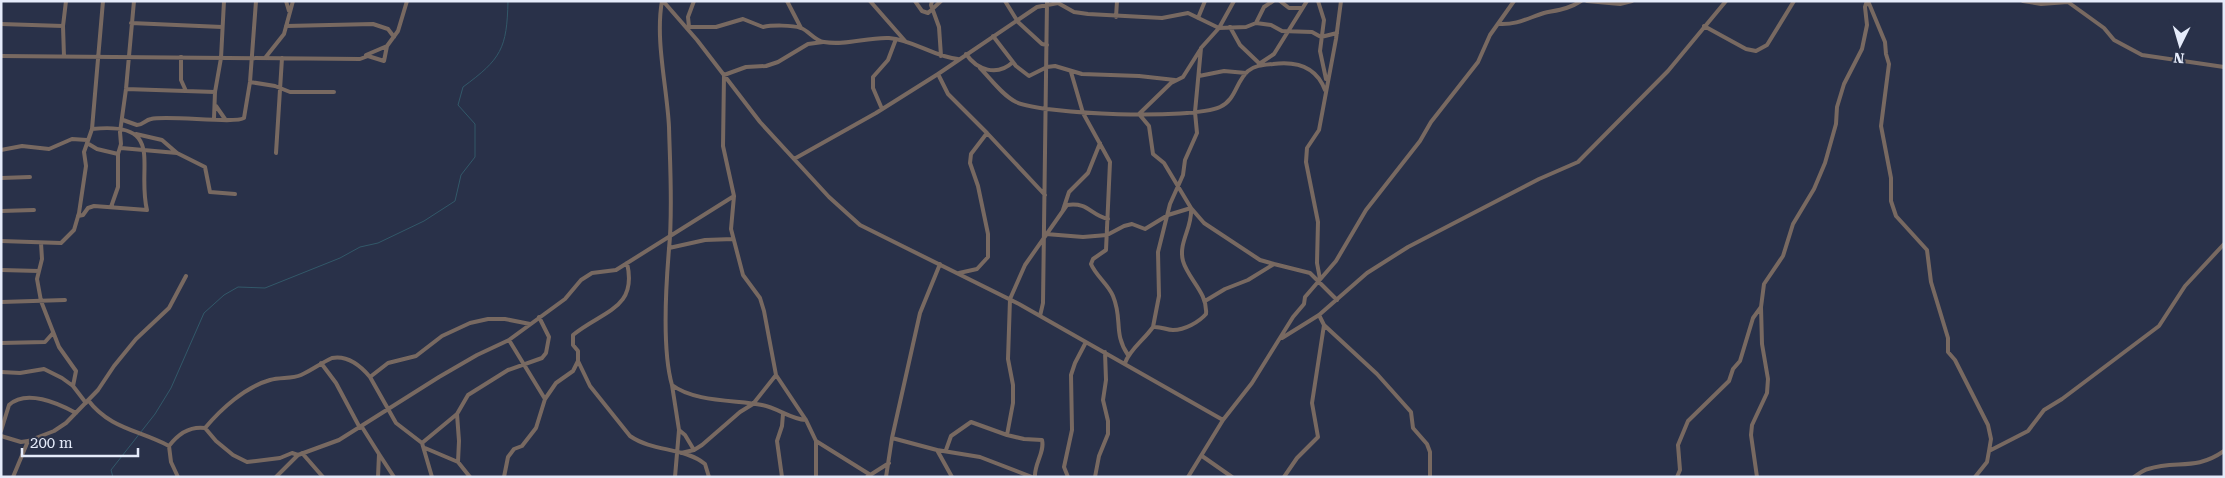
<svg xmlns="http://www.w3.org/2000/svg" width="2225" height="478" viewBox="0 0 2225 478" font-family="'Roboto Serif',serif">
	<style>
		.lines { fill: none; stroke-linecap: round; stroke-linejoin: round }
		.stream { stroke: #325869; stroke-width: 1 }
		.street { stroke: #786961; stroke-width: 4 }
	</style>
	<rect width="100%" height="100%" fill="#293149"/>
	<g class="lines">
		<path class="stream" d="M113 477 111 470 155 414 171 388 204 313 224 295 238 287 265 288 340 258 360 247 378 243 424 221 455 201 461 175 475 157V124L458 105 463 87C501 59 507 49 508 1"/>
		<path class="street" d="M286 1 289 11
			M662 1C655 40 667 87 669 127 670 165 673 211 669 249 666 285 662 350 672 385 694 402 736 400 762 405 778 408 790 419 806 420
			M663 1 697 40 760 122 829 197 860 225 1019 304 1223 420
			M787 1 801 28
			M870 1 906 42
			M915 1 922 11 928 13 941 1
			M932 1 931 5 939 27 941 56
			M1005 1 1018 22 1042 44 1047 45
			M1280 1 1289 8H1302
			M1318 1 1324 20 1320 51 1326 79
			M1587 1 1620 4 1632 1
			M1868 1 1885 42 1886 54 1889 64 1881 126 1891 178V201L1896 216 1927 250 1931 282 1948 338V352L1955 360 1988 425 1991 439 1989 451
			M2023 1 2041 4 2068 2 2104 28 2114 40 2142 55 2224 67
			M1116 17 1117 1
			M1198 18 1205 1
			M131 23 222 27
			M1256 23 1264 7 1273 1
			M1 24 63 26 66 1
			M1499 24C1517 25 1528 18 1544 13 1558 10 1569 9 1581 1
			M63 26 64 57
			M286 26 373 24 388 29 394 37
			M1704 26 1746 49 1756 51 1767 45 1794 1
			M687 27H716L743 19 763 27C772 25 792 25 801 28 809 31 815 41 824 42 845 46 867 37 889 38 914 40 934 57 958 59
			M689 27 688 17 694 1
			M1230 27 1240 45 1261 65
			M993 36 1016 66 1029 76 1047 67 1055 66 1082 74 1139 76 1175 80
			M1200 50 1183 77 1171 83 1139 114 1149 126 1153 154 1164 163 1191 208 1204 223 1260 260 1274 264
			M966 54C977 70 997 77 1013 62
			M366 55 387 46
			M1 56 360 59 368 56 384 61 387 46 398 31 407 1
			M181 57V80L186 91
			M265 58 284 34 293 1
			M1259 64 1274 54 1307 1
			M980 68C991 79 1002 95 1016 102 1046 115 1191 120 1220 107 1236 100 1236 81 1248 71 1256 65 1263 65 1273 64 1296 61 1316 66 1325 90
			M1071 72 1083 113 1110 162 1106 250 1093 259 1091 264C1096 276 1108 284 1113 296 1123 320 1113 333 1128 355
			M1199 76 1224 71 1246 73
			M250 82 275 86 290 92H334
			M126 89 215 92
			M216 106 225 119
			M882 109 873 88V77L888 60 896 39
			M214 118 215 92 221 58 224 1
			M123 120 137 125C143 125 145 120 151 119 168 115 236 124 244 118L250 82 256 1
			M987 133 1045 195
			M136 134 162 140 177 153 205 167 210 192 235 194
			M87 143 97 149 118 154
			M121 148 177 153
			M1 150 22 146 49 149 72 139 87 140
			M276 153 282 58
			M794 159 876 113 938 74
			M1 178 30 177
			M111 207 118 187V154L121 144 120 132 126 89 134 1
			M1063 210 1069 192 1088 173 1100 143
			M1 211 34 210
			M78 216 83 215 88 208 94 206 147 210C136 166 167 121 92 129
			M1046 234 1083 237 1107 235 1124 226 1132 224 1145 229 1168 215 1191 208C1193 227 1178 242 1183 261 1188 279 1208 293 1206 314 1199 322 1185 330 1173 330 1166 330 1161 326 1153 327 1144 340 1130 349 1125 363
			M1 241 61 243 74 230 79 213 86 166 84 152 92 129 103 1
			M41 243 42 259 37 279 41 301 59 347 76 371 73 386
			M669 248 705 240 733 239
			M1 270 39 271
			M959 273 977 269 988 257V234L978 186 970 163 971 154 987 133 948 94 938 74 1037 7 1058 3 1074 12 1088 14 1162 18 1188 13 1219 28 1246 27 1256 23 1271 25 1282 31 1312 32 1321 37 1337 33
			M1320 279 1317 263 1318 222 1306 162 1307 148 1319 130 1336 39 1341 1
			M1205 301 1225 289 1248 280 1274 264 1310 273 1337 300
			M1 302 65 300
			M1319 315 1324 325 1377 374 1411 412 1413 428 1427 444 1430 452V477
			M1040 316 1043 303 1047 1
			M1153 327 1159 296 1158 252 1170 204 1183 175 1185 160 1197 133 1195 112 1201 48 1219 28 1234 1
			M1282 338 1319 315 1367 273 1408 247 1539 179 1578 162 1668 71 1726 1
			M509 340 545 399
			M1 343 45 342 53 333
			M578 361 590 386 630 436C653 452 684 447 705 464L709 477
			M321 363 336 383 360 428
			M1 372 20 373 44 369 62 378 73 386 86 403
			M776 375 806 420 816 441V477
			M370 377 396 423 422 443 432 477
			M672 385 679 430 675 477
			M88 400C110 429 139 430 169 446 178 434 189 426 205 428L216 441 233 455 247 462 280 458 292 453 298 455 339 440 439 377 477 355 509 340 565 299 581 280 592 273 616 270 734 196
			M457 414 459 441 458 462
			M362 427 379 454 378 477
			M205 428C221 409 245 387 270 380 280 377 292 379 301 375 312 370 321 363 332 358 348 355 360 365 370 377L388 363 416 356 442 336 470 323 488 319H505L530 324
			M679 430 685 435 694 450
			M1 431 9 405C26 389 58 403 76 413
			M1 436 21 442 28 441 54 431 66 423 98 390 114 366 136 339 169 308 186 276
			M892 438 937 450 952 477
			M816 441 869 474
			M422 443 457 414 468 395 508 370 542 358 546 353 549 337 539 317
			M169 446 171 462 178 477
			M425 448 458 462 470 477
			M937 450 980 457 1032 477
			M946 450 951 436 971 422 1007 435
			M302 453 323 477
			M681 453 694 450 702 445 740 412 753 404 776 375 764 311 760 298 743 275 731 229 734 196 723 146 724 75 746 67 766 66 778 62 808 44 823 42
			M379 454 394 477
			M1202 456 1232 477
			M13 477 28 441
			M276 477 298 455
			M504 477 508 457 514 449 522 446 536 428 545 399 556 383 573 371 578 361V351L573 345V335C602 311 638 309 627 263
			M782 477 777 441 782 426 783 414
			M867 477 889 463
			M886 477 892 438 920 313 940 264
			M1035 477C1034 464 1045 452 1042 440L1024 439 1007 435 1013 403V385L1008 359 1010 299 1025 265 1067 205C1089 202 1090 215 1108 219
			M1068 477 1064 467 1072 430 1071 375 1075 363 1086 342
			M1095 477 1099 456 1108 434V421L1103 400 1106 380 1105 352
			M1188 477 1223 420 1252 383 1293 317 1304 304 1305 297 1336 261 1366 210 1420 141 1431 122 1478 62 1490 35 1514 1
			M1284 477 1297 458 1318 437 1312 403 1324 325
			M1677 477 1680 470 1678 445 1688 421 1729 381 1733 369 1740 361 1753 318 1761 307
			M1757 477 1751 435 1752 425 1767 393 1768 379 1762 344 1761 307 1764 284 1783 256 1793 224 1814 189 1825 163 1836 124 1837 107 1844 84 1862 49 1867 25 1865 7 1867 1
			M1975 477 1987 462 1989 451 2028 431 2044 410 2062 399 2159 326 2185 286 2224 244
			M2134 477C2139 474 2143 470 2148 469 2176 459 2194 472 2224 451"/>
	</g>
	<rect width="2225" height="478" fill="none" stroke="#e5ebfa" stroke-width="5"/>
	<g transform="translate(2180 45) rotate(185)" stroke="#293149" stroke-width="4" paint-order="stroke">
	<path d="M0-4L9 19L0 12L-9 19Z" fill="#e5ebfa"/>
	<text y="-8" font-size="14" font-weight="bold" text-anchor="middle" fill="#e5ebfa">N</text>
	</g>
	<path d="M22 448v8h116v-8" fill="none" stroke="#e5ebfa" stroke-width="2.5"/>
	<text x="30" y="448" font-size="15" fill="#e5ebfa" stroke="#293149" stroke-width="4" paint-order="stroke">200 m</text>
</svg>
